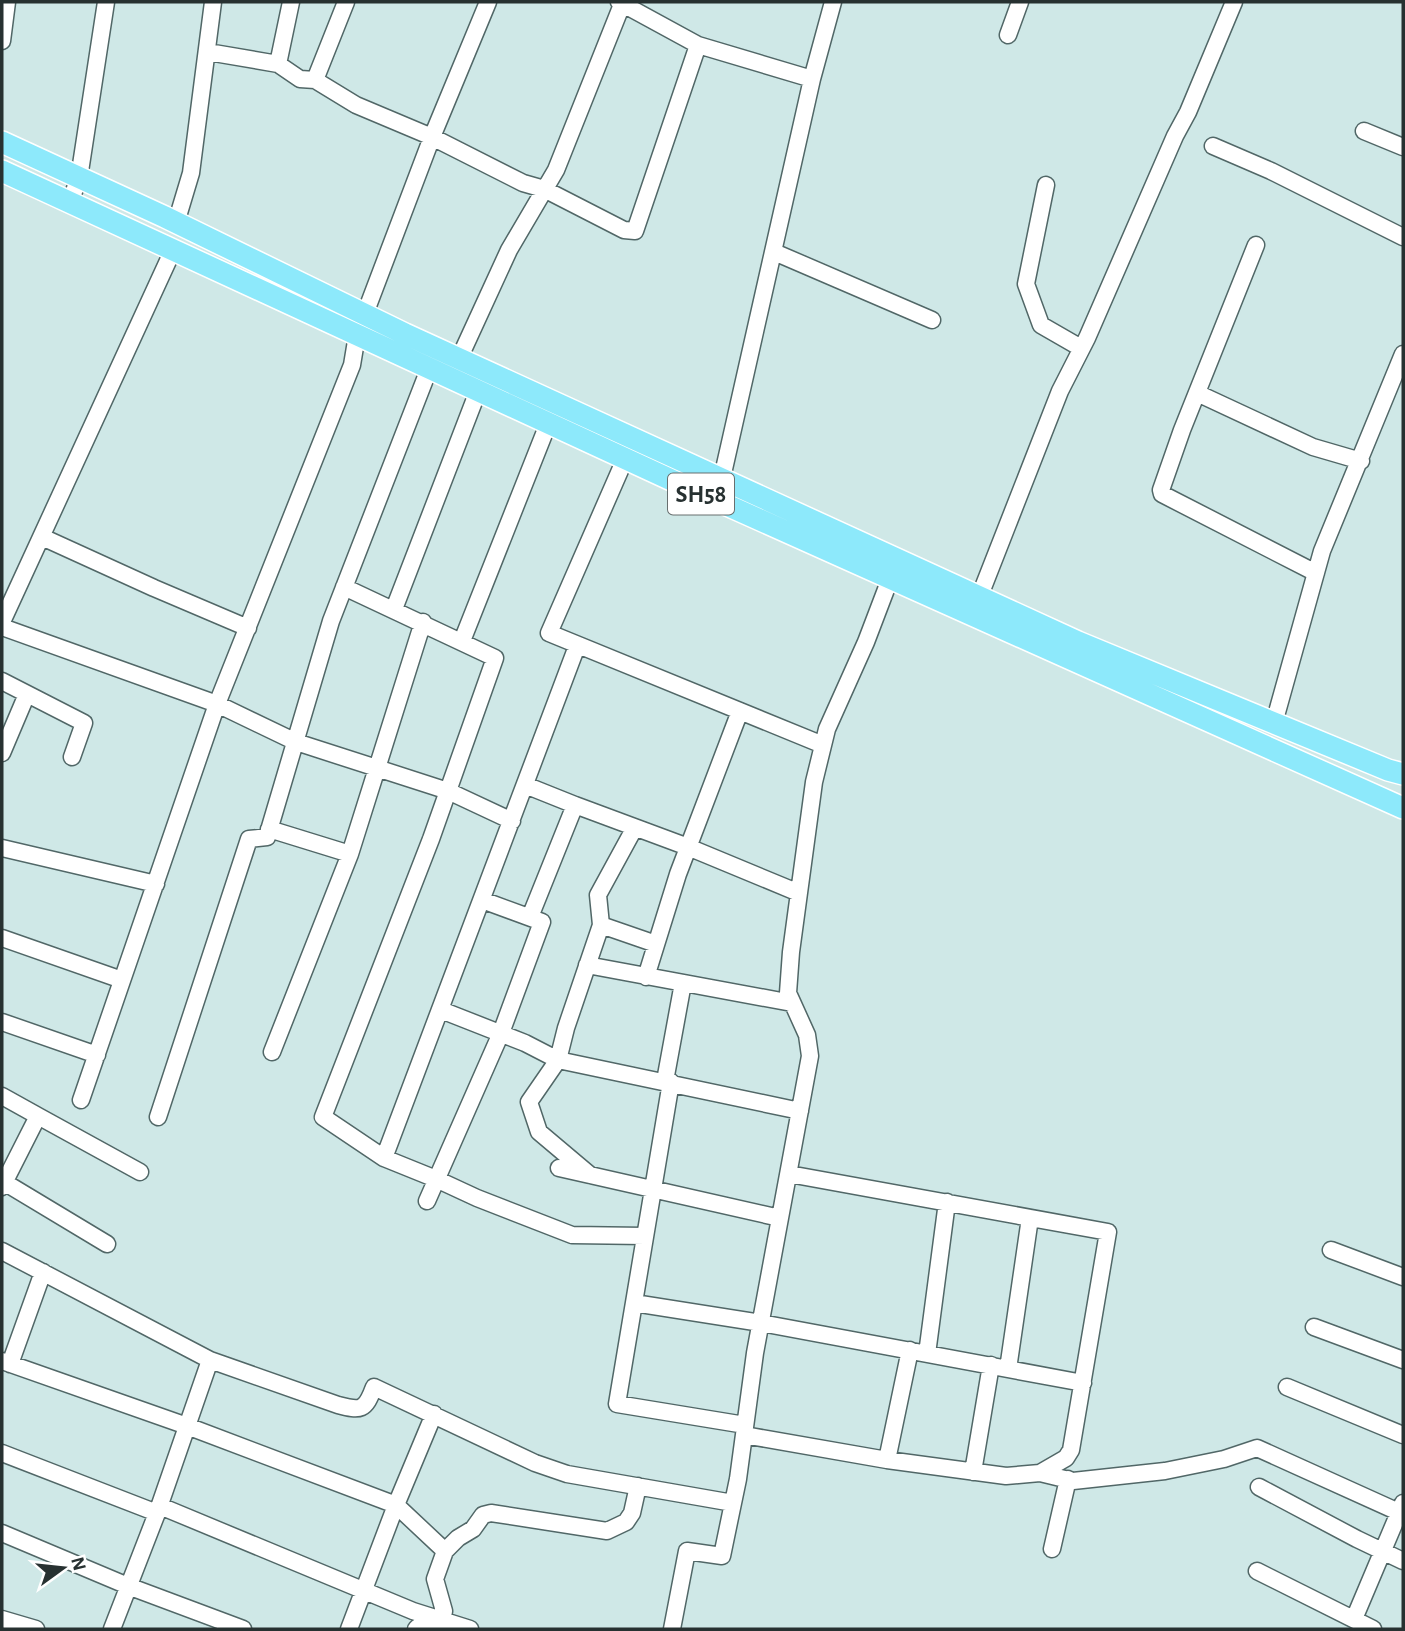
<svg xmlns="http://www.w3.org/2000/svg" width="1405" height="1631" viewBox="0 0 1405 1631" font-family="'Alegreya Sans',sans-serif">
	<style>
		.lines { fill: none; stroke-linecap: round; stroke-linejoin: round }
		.minor-casing { stroke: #516767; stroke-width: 19 }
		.major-casing { stroke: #fff; stroke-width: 24 }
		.minor { stroke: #fff; stroke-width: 16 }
		.major { stroke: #8de9fb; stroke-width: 21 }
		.labels { text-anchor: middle; stroke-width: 6; stroke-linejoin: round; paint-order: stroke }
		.shield { fill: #fff; stroke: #686f6f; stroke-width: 2 }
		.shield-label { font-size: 24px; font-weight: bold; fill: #273131 }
	</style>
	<rect width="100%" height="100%" fill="#cfe8e7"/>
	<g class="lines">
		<g class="minor-casing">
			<path id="minor" d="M619 2 698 45 812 79
				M1008 35 1020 2
				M2 41 7 2
				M208 52 278 64 300 79 315 80 356 105 432 137 523 183 544 189 624 230 635 231 698 45
				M278 64 291 2
				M315 80 346 2
				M1364 131 1403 147
				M1213 146 1271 171 1403 237
				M1046 185 1026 284 1041 325 1081 348
				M70 202 79 178 106 2
				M176 223 191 173 213 2
				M1256 245 1182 430 1161 490 1162 494 1316 573
				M774 252 932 320
				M459 359 509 250 556 170 623 2
				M1197 393 1313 447 1361 461
				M625 459 549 633 823 745
				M722 478 812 79 833 2
				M42 537 154 588 248 628
				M344 587 495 658 431 839 323 1117 384 1158 436 1179 477 1198 572 1235 645 1236
				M975 608 1060 391 1087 338 1175 136 1188 112 1234 2
				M394 609 478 391
				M2 622 173 250
				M2 627 217 704 296 742 448 791 512 821
				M462 641 548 424
				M2 681 84 723 72 757
				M1274 723 1322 551 1403 354
				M2 753 27 694
				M525 785 575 805 530 917
				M575 805 688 847 799 893
				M269 829 350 854
				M2 848 156 884
				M601 925 598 895 634 829
				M2 938 122 980
				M587 965 792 1003
				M646 977 678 874 740 711
				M441 1010 525 1043 558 1060 800 1111
				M2 1022 97 1055
				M272 1052 350 854 423 622
				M665 1081 683 983
				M671 1082 617 1404 745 1425
				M2 1096 38 1116 2 1187
				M81 1100 217 704 352 365 357 335 432 137 488 2
				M38 1116 140 1172
				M158 1117 249 839 267 837 331 621 429 369
				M384 1158 577 646
				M559 1168 780 1218
				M590 1175 539 1132 529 1102 558 1060 566 1028 601 925 656 944
				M4 1182 107 1244
				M427 1201 501 1033 542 922 482 900
				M1331 1250 1403 1277
				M2 1251 210 1360 338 1405C361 1411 365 1411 374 1387L535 1463 567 1474 733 1503
				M634 1303 761 1323 1083 1383
				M1314 1327 1403 1360
				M927 1354 947 1202
				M2 1361 187 1426 396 1505 445 1551
				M10 1364 43 1272
				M1008 1369 1030 1218
				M1287 1387 1403 1435
				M744 1435 887 1460 1006 1476 1040 1473 1066 1458 1071 1450 1108 1232 789 1174
				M2 1453 157 1513
				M887 1460 910 1350
				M973 1472 991 1365
				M1040 1473 1073 1481 1165 1471 1224 1459 1257 1448 1403 1514
				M1259 1487 1357 1539 1403 1561
				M160 1506 413 1611 470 1629
				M2 1533 128 1586 243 1629
				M1052 1549 1068 1479
				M1257 1571 1373 1629
				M2 1619 36 1629
				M1354 1619 1403 1503
				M112 1629 157 1513 210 1360
				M349 1629 396 1505 434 1414
				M416 1629 418 1627 436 1626 442 1622 444 1611 435 1579 445 1551 458 1538 473 1529 483 1515 491 1513 607 1531 626 1522 632 1513 638 1486
				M672 1629 687 1551 722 1556 738 1479 755 1353 810 1056 807 1035 788 993 791 952 814 782 827 729 866 642 890 579"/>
		</g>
		<g class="major-casing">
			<path id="major" d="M2 142 165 217 405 334 1078 642 1388 770 1403 774
				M2 171 691 489 1403 808"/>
		</g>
		<use href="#minor" class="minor"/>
		<use href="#major" class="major"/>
	</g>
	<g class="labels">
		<rect class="shield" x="668" y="473.5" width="66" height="41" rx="5"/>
		<g class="shield-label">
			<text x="701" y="502">SH58</text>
		</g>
	</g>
	<rect width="1405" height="1631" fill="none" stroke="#273131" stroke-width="7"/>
	<g transform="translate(63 1568) rotate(75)" stroke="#ffffff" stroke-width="5" paint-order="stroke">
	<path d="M0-5L12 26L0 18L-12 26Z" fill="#273131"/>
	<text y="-10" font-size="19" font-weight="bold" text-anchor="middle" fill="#273131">N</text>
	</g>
</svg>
